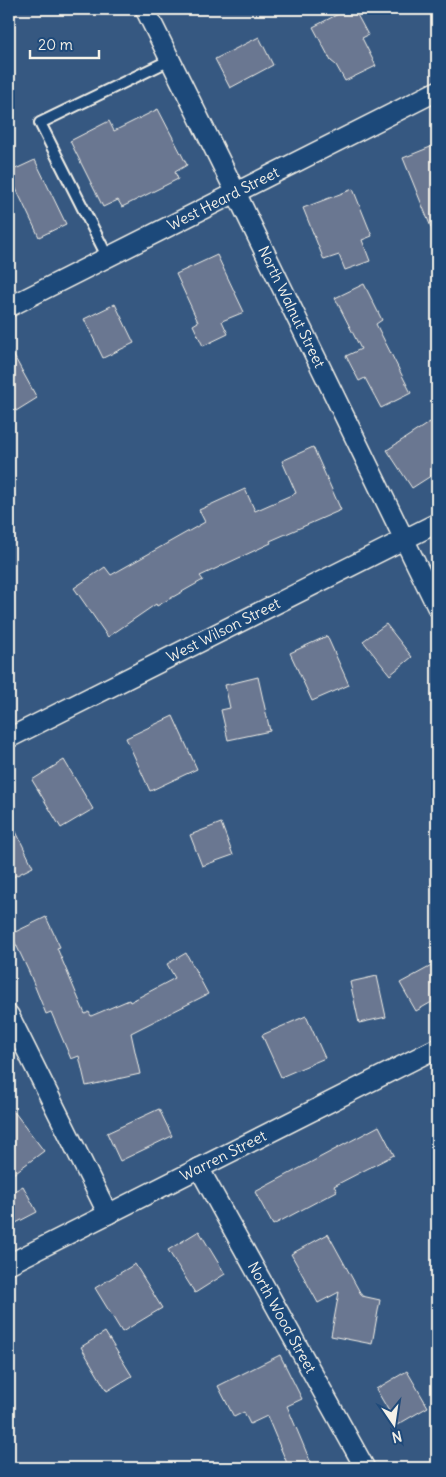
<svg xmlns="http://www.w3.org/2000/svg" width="446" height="1477" viewBox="0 0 446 1477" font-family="Delius,sans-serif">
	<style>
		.building { fill: #6b7791; stroke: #f4f1e8 }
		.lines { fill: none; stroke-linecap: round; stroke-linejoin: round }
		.lane-casing { stroke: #f4f1e8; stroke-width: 14 }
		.street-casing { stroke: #f4f1e8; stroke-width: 22 }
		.lane { stroke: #1f4a7a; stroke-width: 10 }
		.street { stroke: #1f4a7a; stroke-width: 19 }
		.labels { text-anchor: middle; stroke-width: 5; stroke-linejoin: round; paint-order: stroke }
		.street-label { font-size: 15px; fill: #f4f1e8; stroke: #1f4a7a }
	</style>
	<rect width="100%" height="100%" fill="#365881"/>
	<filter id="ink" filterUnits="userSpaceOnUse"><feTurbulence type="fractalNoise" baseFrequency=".02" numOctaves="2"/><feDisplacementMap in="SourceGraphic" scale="10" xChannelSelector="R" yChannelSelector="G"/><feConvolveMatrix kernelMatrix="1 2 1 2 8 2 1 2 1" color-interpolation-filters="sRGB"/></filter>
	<g filter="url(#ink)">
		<path class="building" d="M348 9H354L368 35 362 38 376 66 345 81 336 65 331 61 313 27Z
			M259 37 273 65 230 88 215 59Z
			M158 109 187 165 175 172 178 179 122 207 118 200 103 207 70 141 109 121 114 131Z
			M433 146 437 157V242L403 158Z
			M35 160 66 224 39 237 9 174V172Z
			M353 189 372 236 362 240 370 261 345 270 339 255 324 260 303 208Z
			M217 255 244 312 222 321 228 334 203 346 193 325 198 322 176 274Z
			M364 284 382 320 376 324 411 393 381 408 365 378 359 381 346 356 361 349 335 298Z
			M115 304 134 343 103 358 84 319Z
			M9 347 37 398 16 411 9 399Z
			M430 422 437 433V472L412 488 387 450Z
			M313 447 341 510 270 541 271 543 200 576 203 580 157 606 156 604 108 637 74 588 105 567 111 575 205 522 199 510 245 489 255 511 296 493 282 461Z
			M386 624 412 657 390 675 363 641Z
			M327 636 349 685 312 701 290 653Z
			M258 677 270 731 228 740 221 710 230 708 225 685Z
			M173 716 197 769 150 791 126 738Z
			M64 760 93 809 61 828 32 780Z
			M9 817 33 867 9 879Z
			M221 823 233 855 202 866 190 835Z
			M46 917 60 947 57 948 85 1014 89 1012 91 1016 129 1000 130 1002 175 978 167 964 186 953 208 994 131 1033 140 1074 86 1086 79 1056 71 1059 51 1012 46 1014 29 972 11 934Z
			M437 963V999L416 1011 400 983Z
			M377 976 386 1017 359 1023 350 982Z
			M306 1016 325 1058 281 1077 262 1035Z
			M9 1105 44 1151 9 1177Z
			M159 1109 172 1136 120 1161 107 1133Z
			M379 1126 394 1155 334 1186 337 1191 273 1225 255 1192Z
			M23 1186 37 1212 14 1224 9 1214V1194Z
			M199 1231 225 1274 195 1293 168 1250Z
			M328 1234 362 1296 380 1300 372 1344 331 1336 339 1292 318 1303 291 1254Z
			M135 1264 162 1308 122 1332 95 1288Z
			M105 1332 132 1376 107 1391 81 1347Z
			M280 1355 302 1399 287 1406 313 1468H289L267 1416 250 1424 244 1412 234 1417 218 1386Z
			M407 1371 428 1407 397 1425 376 1389Z"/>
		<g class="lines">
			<g class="lane-casing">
				<path id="lane" d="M108 258 40 123 170 60"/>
			</g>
			<g class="street-casing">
				<g id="street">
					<path id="s1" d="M145 9 236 193 437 607"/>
					<path id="s2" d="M9 307 437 91"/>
					<path id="s3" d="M9 738 437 523"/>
					<path d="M9 1015 108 1214"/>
					<path id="s4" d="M199 1168 365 1468"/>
					<path id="s5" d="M9 1264 437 1048"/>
				</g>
			</g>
			<use href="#lane" class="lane"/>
			<use href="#street" class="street"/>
		</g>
	</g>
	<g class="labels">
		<g class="street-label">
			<text dy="5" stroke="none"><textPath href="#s2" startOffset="240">West Heard Street</textPath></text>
			<text dy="5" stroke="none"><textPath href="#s1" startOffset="332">North Walnut Street</textPath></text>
			<text dy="5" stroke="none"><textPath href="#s3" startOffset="240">West Wilson Street</textPath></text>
			<text dy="5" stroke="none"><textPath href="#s5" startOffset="240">Warren Street</textPath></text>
			<text dy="5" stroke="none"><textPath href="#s4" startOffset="171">North Wood Street</textPath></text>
		</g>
	</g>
	<rect width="446" height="1477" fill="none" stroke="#1f4a7a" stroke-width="30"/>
	<rect x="15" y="15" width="416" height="1447" fill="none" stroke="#f4f1e8" stroke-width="2" filter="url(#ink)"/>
	<g transform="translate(394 1424) rotate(167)" stroke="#1f4a7a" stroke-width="4" paint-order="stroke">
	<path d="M0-4L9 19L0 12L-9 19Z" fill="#f4f1e8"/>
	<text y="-8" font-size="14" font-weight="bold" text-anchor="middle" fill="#f4f1e8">N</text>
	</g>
	<path d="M30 50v8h69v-8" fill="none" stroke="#f4f1e8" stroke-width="2.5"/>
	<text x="38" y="50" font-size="15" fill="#f4f1e8" stroke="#1f4a7a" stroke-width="4" paint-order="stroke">20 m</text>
</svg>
